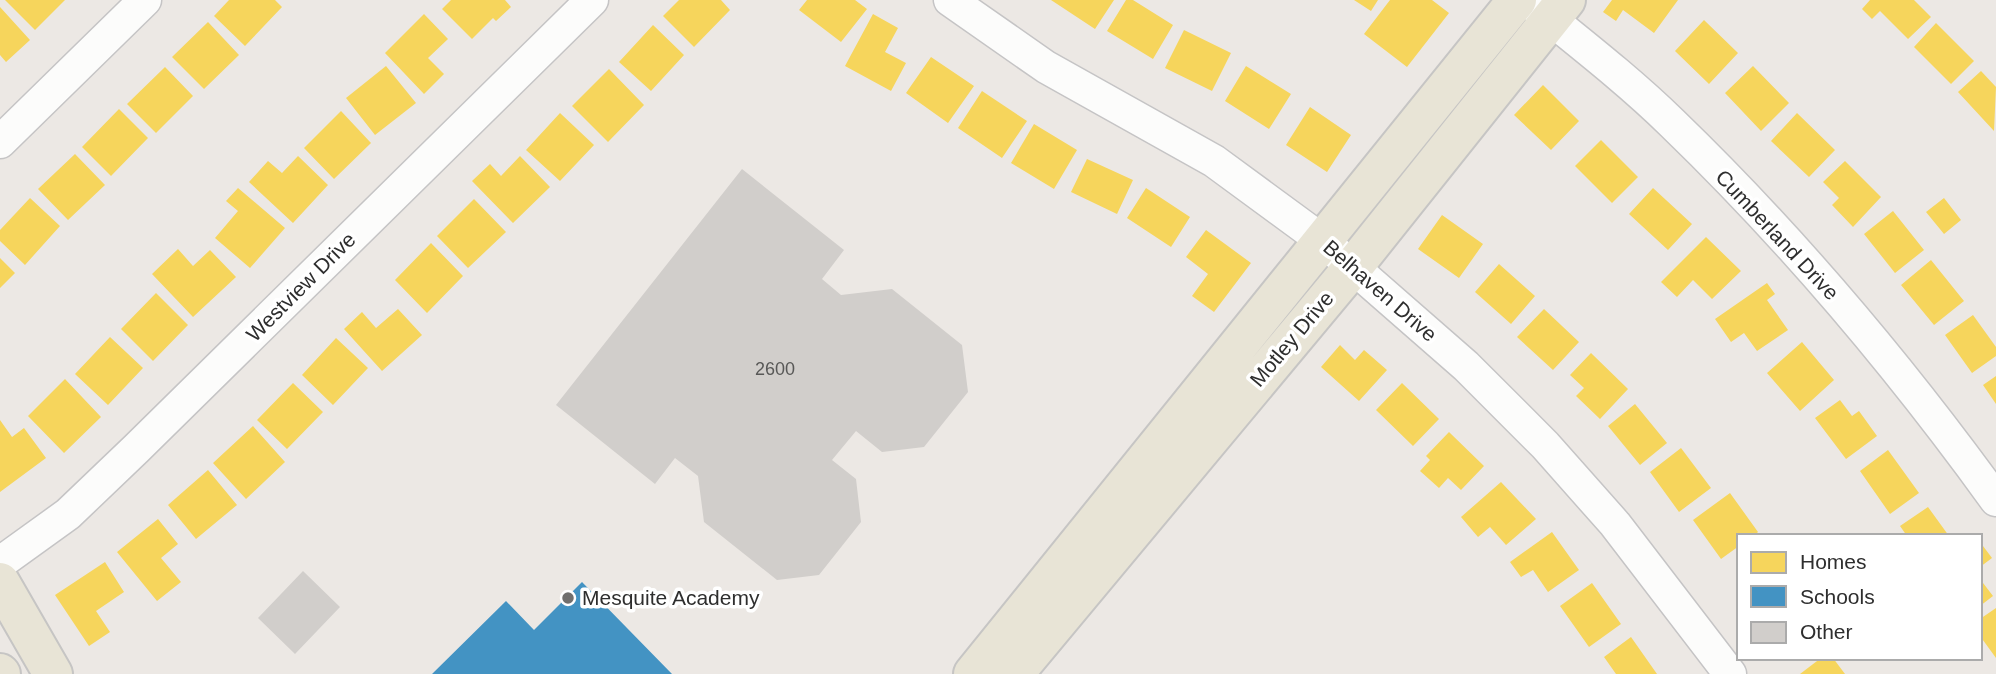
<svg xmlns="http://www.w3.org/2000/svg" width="1996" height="674" viewBox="0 0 1996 674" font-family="Helvetica,sans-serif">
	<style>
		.homes { fill: #f6d55c }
		.schools { fill: #4393c3 }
		.building { fill: #d1cecb }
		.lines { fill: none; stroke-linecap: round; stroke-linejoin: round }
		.minor-casing { stroke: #c5c4c5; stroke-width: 35 }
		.major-casing { stroke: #c6c5c4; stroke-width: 42 }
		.minor { stroke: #fcfcfb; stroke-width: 32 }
		.major { stroke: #e8e4d6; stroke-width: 38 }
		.poi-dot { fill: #706f6e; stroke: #fff; stroke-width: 2.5 }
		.labels { text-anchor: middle; stroke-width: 7; stroke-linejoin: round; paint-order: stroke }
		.number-label { font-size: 18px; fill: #585857 }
		.street-label { font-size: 21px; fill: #2e2e2e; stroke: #fff }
		.poi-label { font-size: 21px; fill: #2e2e2e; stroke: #fff; text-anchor: start }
	</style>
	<rect width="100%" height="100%" fill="#ece8e4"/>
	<path class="homes" d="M5 0H65L35 30Z
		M229 0H275L282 7 245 46 214 16Z
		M451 0H505L511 7 496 21 493 18 472 39 442 9Z
		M679 0H721L730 10 694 47 663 16Z
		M807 0H855L867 9 841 42 799 10Z
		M1051 0H1114L1095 29Z
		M1126 0H1133L1173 25 1153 59 1107 31Z
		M1354 0H1378L1371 11Z
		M1390 0H1432L1449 13 1407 67 1364 34Z
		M1612 0H1678L1654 33 1623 10 1616 21 1603 12Z
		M1870 0H1914L1931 17 1908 39 1880 11 1872 19 1862 9Z
		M0 7 30 40 6 62 0 55Z
		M424 14 448 39 428 58 444 74 424 94 385 53Z
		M873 14 898 28 885 52 906 63 891 91 845 66Z
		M1704 20 1738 53 1709 84 1675 51Z
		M208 22 239 55 204 89 172 57Z
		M1936 23 1974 61 1951 84 1914 47Z
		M653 25 684 55 651 91 619 62Z
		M1184 30 1231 53 1212 91 1165 68Z
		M931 57 974 86 948 123 906 93Z
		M386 66 416 103 375 135 346 98Z
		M1246 66 1291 94 1269 129 1225 101Z
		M1753 66 1789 103 1761 131 1725 93Z
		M165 67 193 96 156 133 127 104Z
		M609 69 644 105 608 142 572 106Z
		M1981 71 1996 87 1994 131 1958 92Z
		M1543 85 1579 121 1551 150 1514 115Z
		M982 91 1027 121 1002 158 958 128Z
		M1310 107 1351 135 1327 172 1286 145Z
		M119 109 148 138 111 176 82 147Z
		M341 111 371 143 334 179 304 148Z
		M560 113 594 145 560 181 526 150Z
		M1797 113 1835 150 1809 177 1771 141Z
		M1034 124 1077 150 1054 189 1011 163Z
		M1601 140 1638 177 1612 203 1575 166Z
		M75 154 105 185 68 220 38 189Z
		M298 156 328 185 293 223 249 182 268 161 282 173Z
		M520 156 550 187 513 223 472 181 490 164 501 176Z
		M1087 159 1133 180 1117 214 1071 192Z
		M1845 161 1881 197 1853 227 1832 205 1839 198 1823 182Z
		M238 188 285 228 250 268 215 238 238 211 226 201Z
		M1146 188 1190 217 1171 247 1127 218Z
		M1653 188 1692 224 1668 250 1629 214Z
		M30 198 60 226 25 265 0 241V230Z
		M1944 198 1961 220 1944 234 1926 212Z
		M474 199 506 232 468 268 437 236Z
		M1893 211 1924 250 1895 273 1864 234Z
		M1442 215 1483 244 1459 278 1418 249Z
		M1206 230 1251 263 1214 312 1192 296 1208 274 1186 257Z
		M1706 237 1741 271 1712 299 1693 280 1677 297 1661 282Z
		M431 243 463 276 427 313 395 280Z
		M178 249 193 266 210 250 236 277 193 317 152 274Z
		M0 258 15 273 0 288Z
		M1931 260 1964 301 1934 325 1901 285Z
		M1499 264 1535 296 1511 324 1475 292Z
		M1767 283 1775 294 1767 300 1788 330 1757 351 1744 333 1731 342 1715 319Z
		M156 293 188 325 153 361 121 329Z
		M398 309 422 335 382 371 344 329 362 312 376 328Z
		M1544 309 1579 342 1553 370 1517 337Z
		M1973 315 1996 347V356L1972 373 1945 335Z
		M110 337 143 368 108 405 75 374Z
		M336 338 368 368 333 405 302 375Z
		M1802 342 1834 380 1800 411 1767 373Z
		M1340 345 1355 360 1364 350 1387 370 1359 401 1321 367Z
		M1591 353 1628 389 1600 419 1576 396 1584 388 1570 375Z
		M1996 376V404L1983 385Z
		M65 379 101 417 64 453 28 416Z
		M293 383 323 412 287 449 257 420Z
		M1402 383 1439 419 1413 446 1376 410Z
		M1840 400 1852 416 1859 411 1877 436 1846 459 1815 418Z
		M1635 404 1667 443 1640 465 1608 426Z
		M0 420 12 437 24 428 46 458 0 492Z
		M253 426 285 462 246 499 213 463Z
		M1449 432 1484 466 1461 490 1448 478 1439 488 1420 471 1430 460 1426 456Z
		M1681 448 1711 488 1679 512 1650 472Z
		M1888 450 1919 493 1890 514 1860 471Z
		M208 470 237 505 196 539 168 505Z
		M1501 482 1536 519 1506 545 1490 527 1478 537 1461 517Z
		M1730 493 1758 532 1754 536H1739V546L1721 559 1693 520Z
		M1928 507 1949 536H1907L1900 526Z
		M158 519 178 544 161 558 181 582 157 601 117 552Z
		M1552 532 1579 570 1548 592 1533 570 1521 577 1510 562Z
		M1980 542 1992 558 1980 567Z
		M105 562 124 592 96 611 110 632 89 646 55 595Z
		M1980 579 1993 596 1980 606Z
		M1592 583 1621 624 1589 647 1560 606Z
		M1996 608V658L1980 636V619Z
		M1631 637 1657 674H1616L1604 657Z
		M1821 658H1833L1845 674H1800Z"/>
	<path class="schools" d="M582 582 672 674H432L506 601 534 630Z"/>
	<path class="building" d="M742 169 844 250 822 279 841 295 892 289 962 345 968 392 924 447 882 452 856 431 832 460 856 479 861 522 819 575 777 580 704 522 698 476 675 458 655 484 556 405Z
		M303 571 340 607 295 654 258 618Z"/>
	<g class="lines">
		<g class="minor-casing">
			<path id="minor" d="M950 0 1046 67 1214 161 1323 241 1466 366 1545 445 1615 524 1730 674
				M1527 0C1576 40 1627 79 1672 123 1791 238 1899 366 1996 500
				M0 142 145 0
				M0 563 68 514 136 449 592 0"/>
		</g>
		<g class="major-casing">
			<path id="major" d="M0 582 53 674
				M0 673 1 674
				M973 674 1517 0
				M1014 674 1353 267 1566 0"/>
		</g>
		<use href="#minor" class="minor"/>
		<use href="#major" class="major"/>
	</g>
	<circle class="poi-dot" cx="568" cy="598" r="7"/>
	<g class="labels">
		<g class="number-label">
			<text x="775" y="375">2600</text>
		</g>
		<g class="street-label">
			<text transform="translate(1777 235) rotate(47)" y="7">Cumberland Drive</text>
			<text transform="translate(301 287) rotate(-45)" y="7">Westview Drive</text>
			<text transform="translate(1380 291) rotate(41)" y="7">Belhaven Drive</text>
			<text transform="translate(1292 339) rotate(-50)" y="7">Motley Drive</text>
		</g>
		<g class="poi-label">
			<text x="582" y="605">Mesquite Academy</text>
		</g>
	</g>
	<rect x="1737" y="534" width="245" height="126" fill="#ffffff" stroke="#ababab" stroke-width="2"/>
	<rect x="1751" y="552" width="35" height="21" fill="#f6d55c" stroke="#ababab" stroke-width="2"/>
	<text x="1800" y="569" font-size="21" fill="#2e2e2e">Homes</text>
	<rect x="1751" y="586" width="35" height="21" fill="#4393c3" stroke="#ababab" stroke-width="2"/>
	<text x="1800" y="604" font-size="21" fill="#2e2e2e">Schools</text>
	<rect x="1751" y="622" width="35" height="21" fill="#d1cecb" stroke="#ababab" stroke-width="2"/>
	<text x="1800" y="639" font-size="21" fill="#2e2e2e">Other</text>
</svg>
